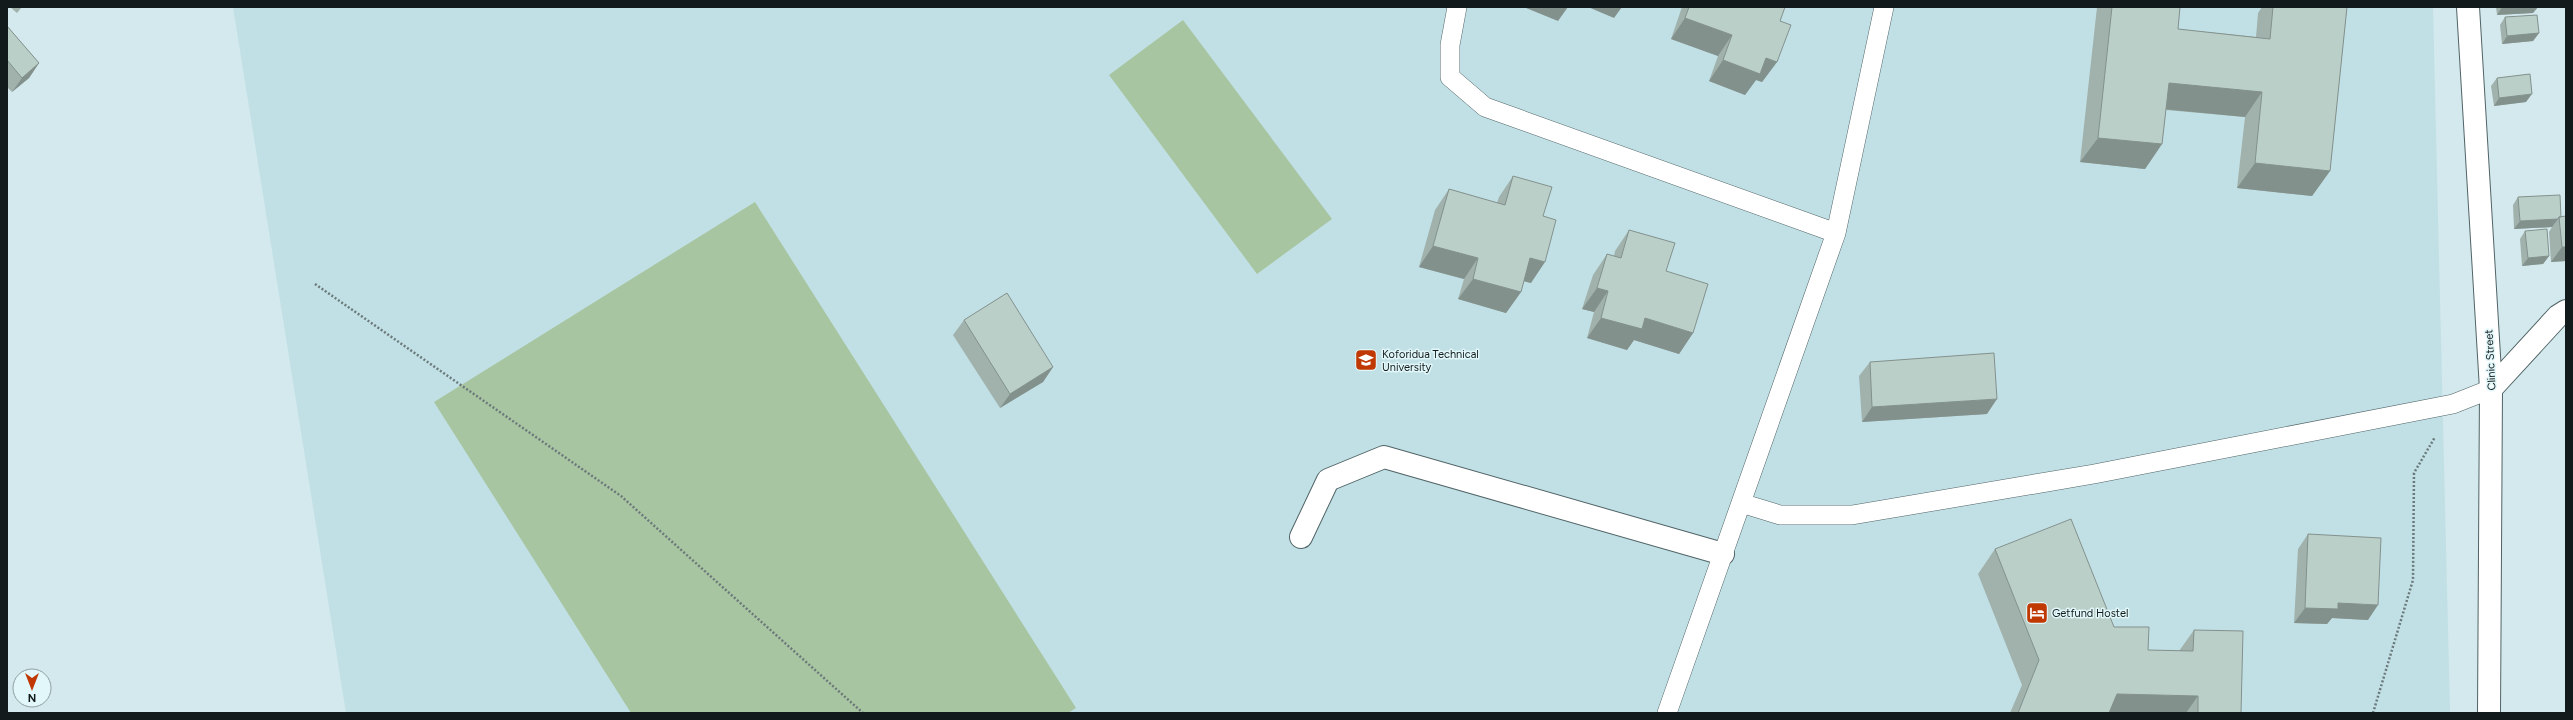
<svg xmlns="http://www.w3.org/2000/svg" width="2573" height="720" viewBox="0 0 2573 720" font-family="Figtree,sans-serif">
	<style>
		.built { fill: #c1e0e5 }
		.green { fill: #a8c5a1 }
		.lines { fill: none; stroke-linecap: round; stroke-linejoin: round }
		.service-casing { stroke: #506366; stroke-width: 20 }
		.minor-casing { stroke: #506366; stroke-width: 24 }
		.path { stroke: #6b797b; stroke-width: 2.5; stroke-dasharray: 2 2; stroke-linecap: butt }
		.service { stroke: #fff; stroke-width: 19 }
		.minor { stroke: #fff; stroke-width: 22 }
		.wall { fill: #a1b2ad }
		.shaded-wall { fill: #83918d }
		.building { fill: #bbcfc9; stroke: #83918d }
		.labels { text-anchor: middle; stroke-width: 3; stroke-linejoin: round; paint-order: stroke }
		.poi-label { font-size: 11px; fill: #121a1b; stroke: #e1f7fa; text-anchor: start }
		.street-label { font-size: 11px; fill: #121a1b; stroke: #e1f7fa }
	</style>
	<rect width="100%" height="100%" fill="#d4e9ed"/>
	<path class="built" d="M233 7H2433L2450 713H346Z"/>
	<path class="green" d="M1183 20 1332 219 1257 274 1109 75Z
		M755 202 1076 708 1068 713H631L434 402Z"/>
	<g class="lines">
		<g class="service-casing">
			<path id="service" d="M1457 7 1450 45V77L1485 107 1836 233
				M1741 503 1780 515H1852L2094 474 2453 404 2491 389
				M1667 713 1836 233 1884 7"/>
		</g>
		<g class="minor-casing">
			<path id="minor" d="M2468 7 2491 389 2489 713
				M2491 389 2558 316 2566 311
				M1301 537 1328 480 1384 457 1723 554"/>
		</g>
		<path class="path" d="M315 284 621 496 863 713
			M2373 713 2413 580 2414 473 2435 437"/>
		<use href="#service" class="service"/>
		<use href="#minor" class="minor"/>
	</g>
	<path class="wall" d="M10 7H22L17 13Z
		M1682 7H1785L1780 21 1777 62 1762 82 1756 80 1745 95 1709 81 1718 56 1671 39Z
		M2097 7H2180L2178 29 2256 37 2258 13 2262 7H2347L2330 171 2312 196 2237 188 2245 117 2166 110 2162 144 2145 169 2080 162Z
		M2496 7H2538L2533 13 2497 15Z
		M2505 17 2539 33 2533 41 2502 44 2500 25Z
		M7 26 39 63 29 78 12 92 7 87Z
		M2497 78 2526 102 2494 106 2491 86Z
		M1513 176 1543 216 1531 283 1524 281 1521 292 1506 313 1458 299 1464 279 1419 267 1435 210 1449 189 1497 203 1499 197Z
		M2518 197 2561 217 2566 216V261L2551 262 2549 232 2552 227 2514 229 2513 205Z
		M1629 230 1666 271 1693 333 1679 354 1634 340 1627 350 1587 338 1594 312 1582 309 1593 275 1607 254 1614 256 1615 251Z
		M2525 231 2549 256 2543 264 2522 266 2520 239Z
		M964 320 1053 367 1043 382 1000 408 953 335Z
		M1870 362 1987 414 1862 422 1859 376Z
		M2308 534 2368 620 2332 618 2327 624 2294 623 2298 549Z
		M1995 549 2114 627 2148 650 2179 651 2194 630 2241 713H2010L2022 685 1978 574Z"/>
	<path class="shaded-wall" d="M1527 7H1568L1558 21 1526 8Z
		M1588 7H1622L1614 18Z
		M2502 7H2538L2533 13 2497 15Z
		M1685 18 1732 35 1718 56 1671 39Z
		M2539 33 2533 41 2502 44 2507 36Z
		M1766 58 1777 62 1762 82 1756 80 1745 95 1709 81 1723 60Z
		M39 63 29 78 12 92 22 78Z
		M2169 83 2262 92 2245 117 2152 108Z
		M2532 94 2526 102 2494 106 2499 98Z
		M2098 138 2162 144 2145 169 2080 162Z
		M2255 163 2330 171 2312 196 2237 188Z
		M2558 219 2552 227 2514 229 2520 221Z
		M1433 246 1478 258 1464 279 1419 267Z
		M2562 247H2566V261L2551 262Z
		M2549 256 2543 264 2522 266 2528 258Z
		M1530 258 1545 262 1531 283 1516 279Z
		M1473 279 1521 292 1506 313 1458 299Z
		M1597 288 1608 291 1594 312 1582 309Z
		M1601 318H1645L1693 333 1679 354 1634 340 1627 350 1587 338Z
		M1053 367 1043 382 1000 408 1010 394Z
		M1997 399 1987 414 1862 422 1872 407Z
		M2338 603 2378 605 2368 620 2332 618 2327 624 2294 623 2305 608Z
		M2117 694 2198 696 2186 713H2103Z"/>
	<path class="building" d="M1689 7H1785L1780 21 1791 25 1777 62 1766 58 1760 74 1723 60 1732 35 1685 18Z
		M2112 7H2180L2178 29 2270 39 2273 7H2347L2330 171 2255 163 2262 92 2169 83 2162 144 2098 138Z
		M2537 15 2539 33 2507 36 2505 17Z
		M7 26 39 63 22 78 7 60Z
		M2530 74 2532 94 2499 98 2497 78Z
		M1513 176 1552 187 1543 216 1556 220 1545 262 1530 258 1521 292 1473 279 1478 258 1433 246 1449 189 1505 205Z
		M2560 195 2561 217H2559L2558 219 2520 221 2518 197Z
		M2566 216V247H2562L2559 217Z
		M2547 229 2549 256 2528 258 2525 231Z
		M1629 230 1675 243 1666 271 1708 284 1693 333 1645 318 1642 329 1601 318 1608 291 1597 288 1607 254 1621 258Z
		M1007 293 1053 367 1010 394 964 320Z
		M1994 353 1997 399 1872 407 1870 362Z
		M2071 519 2114 627H2149L2148 650 2193 651 2194 630 2243 631 2241 713H2198V696L2117 694 2109 713H2018L2039 660 1995 549Z
		M2308 534 2381 538 2378 605 2338 603V609L2305 608Z"/>
	<defs>
		<g id="school-square" transform="scale(1.15)"><rect x="-9" y="-9" width="18" height="18" rx="4" fill="#c03802" stroke="#e1f7fa"/><path d="M0-5L7-2L0 1L-7-2ZM-4 1L0 2.5L4 1V4Q0 6-4 4Z" fill="#fff"/></g>
		<g id="hotel-square" transform="scale(1.15)"><rect x="-9" y="-9" width="18" height="18" rx="4" fill="#c03802" stroke="#e1f7fa"/><path d="M-6-4.5h1.5V1H6V5H4.5V3h-9V5H-6ZM-4 0a1.8 1.8 0 1 1 3.6 0ZM.5 0V-2.5h3Q6-2.5 6 0Z" fill="#fff"/></g>
	</defs>
	<g fill-rule="evenodd">
		<use href="#school-square" x="1366" y="360"/>
		<use href="#hotel-square" x="2037" y="613"/>
	</g>
	<g class="labels">
		<g class="poi-label">
			<text x="1382" y="358">Koforidua Technical<tspan x="1382" dy="13">University</tspan></text>
			<text x="2052" y="617">Getfund Hostel</text>
		</g>
		<g class="street-label">
			<text transform="translate(2490 360) rotate(-93)" y="4">Clinic Street</text>
		</g>
	</g>
	<rect width="2573" height="720" fill="none" stroke="#121a1b" stroke-width="16"/>
	<g transform="translate(32 688) rotate(180)"><circle r="19" fill="#e1f7fa" stroke="#8e9fa1"/>
	<path d="M0-3L7 15L0 10L-7 15Z" fill="#c03802"/>
	<text y="-6" font-size="11" font-weight="bold" text-anchor="middle" fill="#121a1b">N</text>
	</g>
</svg>
